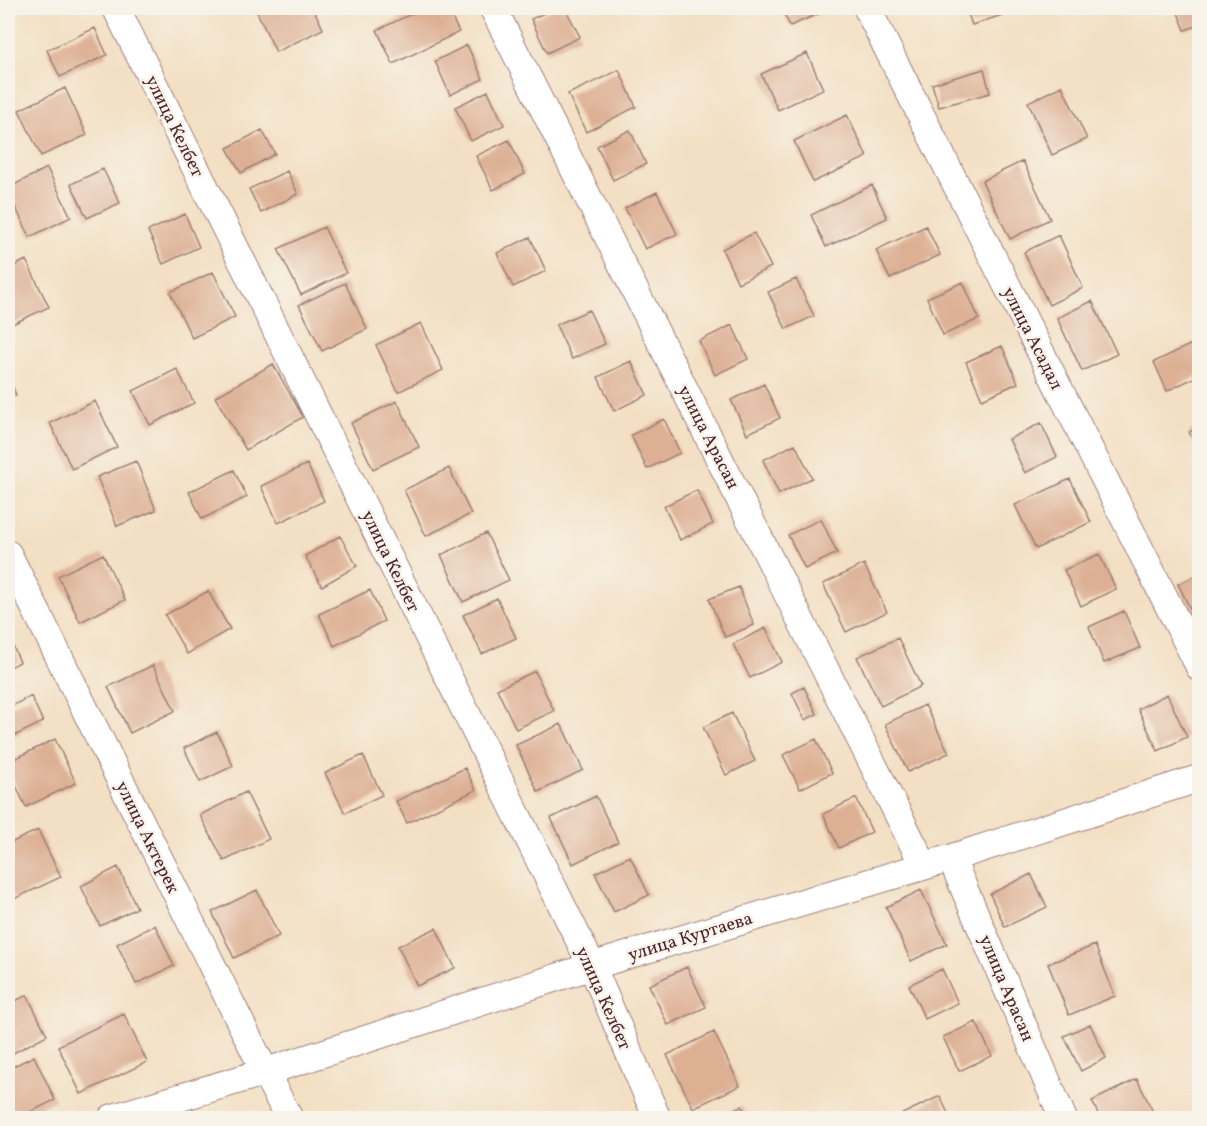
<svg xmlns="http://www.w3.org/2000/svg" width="1207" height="1126" viewBox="0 0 1207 1126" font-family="Vollkorn,serif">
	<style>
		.building { fill: #ddb094 }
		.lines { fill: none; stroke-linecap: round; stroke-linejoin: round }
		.minor-casing { stroke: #9e7f77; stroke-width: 29 }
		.minor { stroke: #fff; stroke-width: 27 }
		.labels { text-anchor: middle; stroke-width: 5; stroke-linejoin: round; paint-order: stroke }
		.street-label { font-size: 18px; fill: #4a1f2b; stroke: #f7f3e8 }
	</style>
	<rect width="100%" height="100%" fill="#f7f3e8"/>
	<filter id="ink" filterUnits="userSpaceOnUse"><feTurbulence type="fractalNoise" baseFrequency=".0167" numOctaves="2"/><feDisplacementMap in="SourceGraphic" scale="12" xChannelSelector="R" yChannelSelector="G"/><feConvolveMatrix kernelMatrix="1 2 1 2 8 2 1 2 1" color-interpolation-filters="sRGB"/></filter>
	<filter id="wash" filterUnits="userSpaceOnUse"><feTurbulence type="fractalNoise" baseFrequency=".008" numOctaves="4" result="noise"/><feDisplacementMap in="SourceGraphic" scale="24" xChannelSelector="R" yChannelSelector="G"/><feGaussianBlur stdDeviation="1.35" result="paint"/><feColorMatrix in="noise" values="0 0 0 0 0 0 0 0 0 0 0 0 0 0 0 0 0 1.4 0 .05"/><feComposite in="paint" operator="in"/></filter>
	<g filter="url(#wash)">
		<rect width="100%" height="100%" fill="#f3dfc3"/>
		<g id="blocks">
			<path class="building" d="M255 8H313L323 29 276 52Z
				M424 8H447L459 32 393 64 377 30Z
				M555 8H565L580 37 547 53 531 19Z
				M781 8H824L825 11 790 26Z
				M966 8H1023L972 25Z
				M1176 8H1200V25L1185 30Z
				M95 28 107 55 60 77 47 50Z
				M467 45 483 79 450 95 435 61Z
				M807 53 823 89 778 110 761 74Z
				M984 69 990 93 939 107 932 84Z
				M619 70 636 107 586 132 568 94Z
				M1062 86 1087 139 1052 155 1028 102Z
				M65 88 87 135 41 156 19 110Z
				M488 91 504 125 471 141 455 107Z
				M847 115 867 157 813 182 794 141Z
				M262 130 275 154 241 173 227 148Z
				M630 130 646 164 613 180 597 146Z
				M509 140 525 174 493 190 476 156Z
				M1023 161 1050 219 1010 239 982 181Z
				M47 168 71 217 30 237 8 192V188Z
				M103 169 120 203 87 218 71 184Z
				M287 171 298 194 261 213 249 189Z
				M872 185 887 218 826 247 811 215Z
				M657 192 677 234 645 249 625 208Z
				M185 214 199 247 163 264 148 231Z
				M926 226 940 255 890 279 876 250Z
				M324 227 346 273 301 295 278 249Z
				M754 233 771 267 738 283 722 249Z
				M1059 235 1083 288 1049 305 1024 252Z
				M530 237 546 271 513 287 497 253Z
				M26 260 49 307 8 326V269Z
				M213 272 235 317 192 338 170 292Z
				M796 279 814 316 786 329 768 292Z
				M963 282 979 319 943 335 927 298Z
				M345 283 367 329 322 351 299 305Z
				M1092 301 1117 354 1082 371 1057 318Z
				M589 310 605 344 572 359 556 325Z
				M421 323 443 370 398 392 376 345Z
				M732 325 748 359 715 375 699 341Z
				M1200 340V375L1167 391 1154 362Z
				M1002 346 1018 383 982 399 966 362Z
				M631 361 647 395 614 411 598 377Z
				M273 364 303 417 246 450 215 397Z
				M177 369 194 403 150 425 133 391Z
				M8 375 16 395 8 399Z
				M764 384 780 418 747 434 731 400Z
				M95 401 117 447 72 469 50 423Z
				M397 401 419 447 373 469 351 423Z
				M664 419 680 453 647 469 631 435Z
				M1041 423 1057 457 1025 473 1009 439Z
				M1200 427V453L1189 432Z
				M795 444 812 478 779 494 763 460Z
				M136 461 156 510 117 526 97 477Z
				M307 464 324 501 278 523 261 486Z
				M449 468 471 514 426 536 404 490Z
				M234 470 247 497 202 519 189 492Z
				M1070 479 1091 522 1036 549 1015 505Z
				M697 490 713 524 680 540 664 506Z
				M821 519 837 553 805 569 788 535Z
				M486 533 509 580 463 602 441 555Z
				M340 536 357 566 322 586 305 556Z
				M103 554 125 600 80 622 58 576Z
				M1099 554 1116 589 1081 606 1064 570Z
				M864 564 887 612 846 632 823 584Z
				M1200 574V619L1196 621 1178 584Z
				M739 587 754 625 725 637 709 599Z
				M370 590 384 621 334 646 319 614Z
				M208 591 230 629 187 654 165 615Z
				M497 598 516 638 482 654 463 615Z
				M1124 611 1140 648 1104 663 1089 627Z
				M766 628 782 662 750 678 733 644Z
				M8 635 20 662 8 668Z
				M898 638 921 686 881 706 857 657Z
				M153 665 175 711 130 733 108 687Z
				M535 671 554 711 516 729 497 689Z
				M804 687 817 714 805 720 792 693Z
				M1167 694 1187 737 1158 751 1138 709Z
				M31 696 43 722 8 739V708Z
				M925 705 949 753 908 772 885 724Z
				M732 713 755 761 726 775 703 727Z
				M561 724 583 770 538 792 516 745Z
				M217 732 233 766 200 782 184 748Z
				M55 739 76 783 26 807 8 769V762Z
				M816 739 832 773 800 789 783 755Z
				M363 755 382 795 345 813 325 773Z
				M465 768 476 790 407 823 396 801Z
				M246 792 269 839 224 861 200 815Z
				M596 796 618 842 573 864 551 818Z
				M856 798 872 832 839 848 823 814Z
				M38 830 61 877 14 899 8 885V844Z
				M630 856 649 895 614 912 595 873Z
				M118 867 137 908 100 926 81 886Z
				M1031 874 1047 907 1005 927 990 894Z
				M257 890 279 936 234 958 212 912Z
				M921 890 947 944 911 961 886 907Z
				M155 925 174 966 136 984 117 944Z
				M436 928 455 968 417 986 398 946Z
				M1095 945 1115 996 1069 1015 1048 964Z
				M687 967 706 1007 668 1025 649 985Z
				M942 969 958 1003 925 1019 909 985Z
				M27 995 47 1035 8 1056V1005Z
				M124 1014 147 1062 81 1094 58 1046Z
				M976 1022 992 1056 959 1071 943 1037Z
				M1090 1024 1106 1058 1081 1071 1064 1036Z
				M714 1032 740 1086 693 1108 667 1055Z
				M34 1056 55 1100 18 1118H8V1069Z
				M1137 1079 1156 1118H1100L1092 1101Z
				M940 1096 950 1118H894Z
				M742 1106 748 1118H715Z"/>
		</g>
	</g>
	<g filter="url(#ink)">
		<use href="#blocks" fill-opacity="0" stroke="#9e7f77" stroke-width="1.5"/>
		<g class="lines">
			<g class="minor-casing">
				<path id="minor" d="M116 8 592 966 657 1118
					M493 8 924 866
					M867 8 1200 668
					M8 554 265 1072 289 1118
					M951 858 1063 1118
					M112 1118 265 1072 592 966 951 858 1200 778"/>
			</g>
			<use href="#minor" class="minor"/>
		</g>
	</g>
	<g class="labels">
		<g class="street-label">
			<text transform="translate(175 126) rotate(64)" y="6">улица Келбет</text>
			<text transform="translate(1033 338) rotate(63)" y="6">улица Асадал</text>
			<text transform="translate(709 437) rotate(63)" y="6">улица Арасан</text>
			<text transform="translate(391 561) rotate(64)" y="6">улица Келбет</text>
			<text transform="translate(148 837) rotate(64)" y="6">улица Актерек</text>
			<text transform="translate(690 936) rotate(-17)" y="6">улица Куртаева</text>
			<text transform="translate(1007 988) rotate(67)" y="6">улица Арасан</text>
			<text transform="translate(604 998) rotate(66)" y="6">улица Келбет</text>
		</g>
	</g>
	<rect width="1207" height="1126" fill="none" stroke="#f7f3e8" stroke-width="30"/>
</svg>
